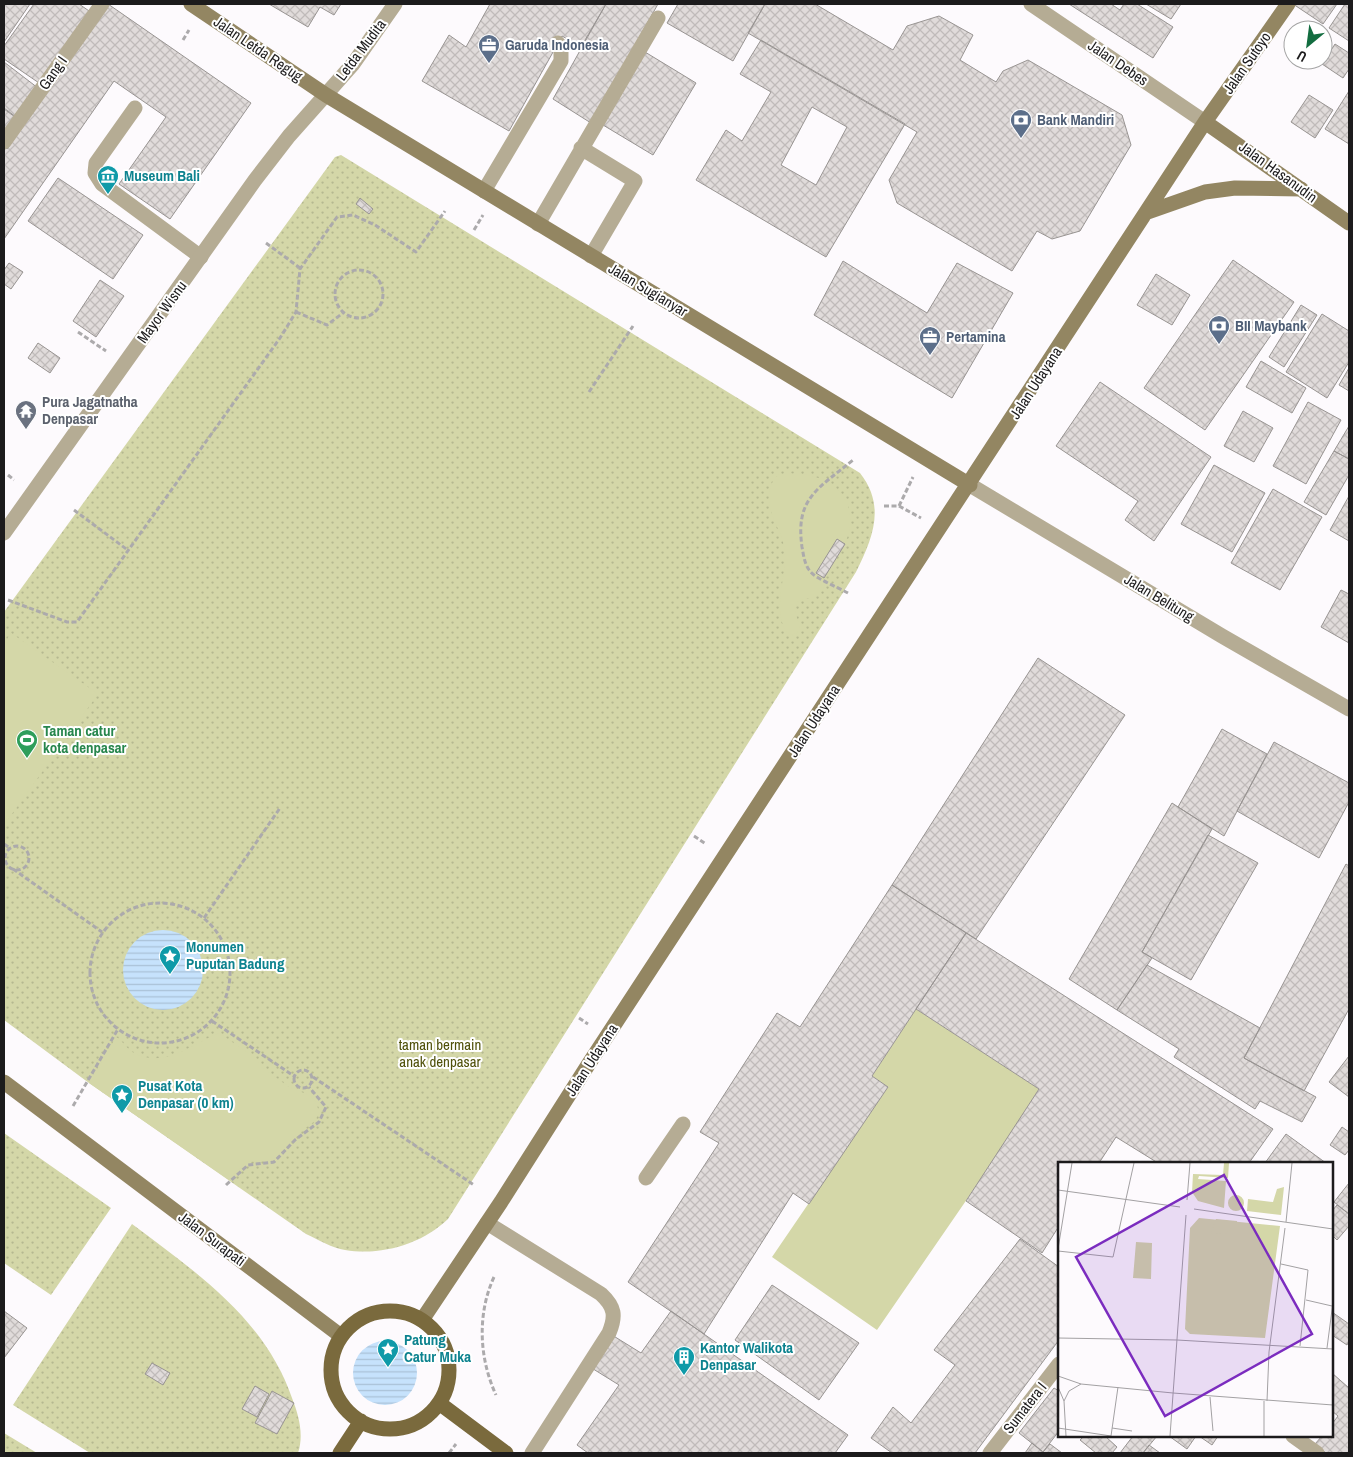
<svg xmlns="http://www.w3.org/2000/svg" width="1353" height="1457" viewBox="0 0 1353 1457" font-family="'Archivo Narrow',sans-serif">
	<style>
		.grass { fill: url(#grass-dots) }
		.garden { fill: #d4d7a8 }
		.water { fill: url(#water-rules) }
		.building { fill: url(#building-cross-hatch); stroke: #989492; fill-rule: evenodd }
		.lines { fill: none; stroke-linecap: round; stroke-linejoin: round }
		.path { stroke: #acaaac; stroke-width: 3; stroke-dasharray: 5 2.5; stroke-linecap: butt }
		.service { stroke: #b5ac94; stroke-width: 15 }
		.minor { stroke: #b5ac94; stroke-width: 15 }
		.tertiary { stroke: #b5ac94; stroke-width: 15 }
		.secondary { stroke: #938662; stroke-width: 15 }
		.primary { stroke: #7a6a3d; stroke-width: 15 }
		.labels { text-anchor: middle; stroke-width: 4; stroke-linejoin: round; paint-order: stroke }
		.service-label { font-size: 15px; font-weight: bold; fill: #4e5e75; stroke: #fff; text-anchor: start }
		.street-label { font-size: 15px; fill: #1c1b1c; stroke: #fff }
		.culture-label { font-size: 15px; font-weight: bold; fill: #0d838f; stroke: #fff; text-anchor: start }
		.worship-label { font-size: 15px; font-weight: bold; fill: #5b616d; stroke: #fff; text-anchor: start }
		.leisure-label { font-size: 15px; font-weight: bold; fill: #27864d; stroke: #fff; text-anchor: start }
		.park-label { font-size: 15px; fill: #4f5009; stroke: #fff }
		.inset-road { fill: none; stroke: #a3a1a3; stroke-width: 1 }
		.view { fill: #7b2cbf; fill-opacity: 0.15; stroke: #7b2cbf; stroke-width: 2.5 }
		.inset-edge { fill: none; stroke: #1c1b1c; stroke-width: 2.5 }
	</style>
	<defs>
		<pattern id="grass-dots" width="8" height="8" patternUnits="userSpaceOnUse" patternTransform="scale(1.25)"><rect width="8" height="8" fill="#d4d7a8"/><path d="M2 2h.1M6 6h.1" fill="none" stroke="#b5b890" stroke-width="1.8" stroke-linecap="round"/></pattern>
		<pattern id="water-rules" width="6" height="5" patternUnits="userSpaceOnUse" patternTransform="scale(1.25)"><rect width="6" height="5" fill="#c6e2fc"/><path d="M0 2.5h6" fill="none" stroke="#aac1d7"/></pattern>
		<pattern id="building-cross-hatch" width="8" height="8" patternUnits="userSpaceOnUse" patternTransform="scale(1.25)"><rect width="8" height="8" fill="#e0dbda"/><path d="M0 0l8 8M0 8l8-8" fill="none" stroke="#c0bbba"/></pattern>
	</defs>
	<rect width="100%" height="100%" fill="#fdfafd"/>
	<path class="grass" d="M341 155 860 473C886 506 873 538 856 572L448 1219C422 1244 382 1256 345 1250 332 1248 319 1240 306 1234L89 1083 4 1020V612L335 157Z
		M4 1133 111 1208 51 1295 4 1263Z
		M132 1224C196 1272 265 1319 292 1398 299 1416 304 1435 298 1453H90L13 1405Z
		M4 1433 37 1453H4Z"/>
	<path class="garden" d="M780 474C825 469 865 495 845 544L837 539 816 573 828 579C825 585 822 593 816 596 810 600 804 597 797 602L795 611 800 628 797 633 790 636C770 615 786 580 785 555 785 535 770 520 769 500 768 491 772 478 780 474Z
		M11 633 98 694 4 825V644Z
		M916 1009 1039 1089 994 1160 877 1330 772 1257 888 1087 872 1076Z
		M219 1033 257 1059 259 1065 289 1087 309 1095 316 1102 319 1112 315 1121 294 1136 274 1160 246 1162 229 1180 89 1083 116 1037C123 1041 127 1050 136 1054 166 1068 192 1044 219 1033Z"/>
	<path class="water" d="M123 970a40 40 0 1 1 80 0a40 40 0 1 1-80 0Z
		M353 1373a32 32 0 1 1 64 0a32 32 0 1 1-64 0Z"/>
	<path class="building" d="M4 4H30L4 42Z
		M34 4H79L92 13 42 85 4 59V46Z
		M108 4 251 103 170 219 119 184 166 117 114 81 4 239V146L7 149Z
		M269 4H341L334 15 320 7 308 27Z
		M490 4H606L581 47 562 36 509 131 422 81 449 35 466 47Z
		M606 4H658L591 123 553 99Z
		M678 4H765L733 61 667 23Z
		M765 4H815L893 50 907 26 939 16 973 35 960 60 996 82 1003 71 1028 60 1122 115 1131 145 1080 231 1052 239 1037 231 1012 271 897 203 889 180 917 132 748 33Z
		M1069 4H1111L1120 10 1124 4H1137L1173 27 1153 58Z
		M1146 4H1181L1171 19Z
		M1293 4H1337L1323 24Z
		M1345 4H1349V41L1329 28Z
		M761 40 905 124 826 257 696 180 726 130 742 141 771 92 740 74ZM812 107 847 127 816 185 781 165Z
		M1335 44 1349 53V69L1343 78 1322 64Z
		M645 52 696 83 653 155 603 125Z
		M4 62 38 88 16 117 4 108Z
		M1349 91V144L1325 129Z
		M1309 95 1333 110 1315 138 1291 122Z
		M4 109 15 117 4 132Z
		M58 178 143 235 113 279 28 221Z
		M360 198 373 209 369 214 356 204Z
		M1233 260 1294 302 1205 430 1144 388Z
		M843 261 927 313 957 263 1013 293 952 398 814 315Z
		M9 263 23 272 11 289 4 284V270Z
		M1156 274 1190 295 1172 325 1137 305Z
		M100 280 124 296 96 337 73 321Z
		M1301 305 1317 315 1284 367 1269 357Z
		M1322 314 1349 331V362L1327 398 1286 372Z
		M38 343 60 358 50 373 28 358Z
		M1261 361 1306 388 1292 413 1246 387Z
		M1349 368V391L1339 385Z
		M1100 382 1211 457 1154 541 1125 520 1138 501 1056 446Z
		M1308 402 1341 420 1306 484 1273 466Z
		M1243 411 1273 428 1254 462 1224 446Z
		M1349 426V459L1334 451Z
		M1334 451 1349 459V475L1326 515 1304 502Z
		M1214 465 1265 493 1232 552 1181 524Z
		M1273 489 1322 517 1280 590 1231 563Z
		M1349 496V541L1330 530Z
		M837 539 845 544 824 578 816 573Z
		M1341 590 1349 594V643L1321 627Z
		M1038 658 1125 715 976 939 892 885Z
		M1222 729 1267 754 1224 836 1178 807Z
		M1274 742 1349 783V802L1319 858 1237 811Z
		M1172 803 1212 829 1142 952 1152 958 1117 1010 1069 979Z
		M1208 835 1258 863 1191 980 1142 952Z
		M1346 864 1349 866V1009L1304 1091 1244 1058Z
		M892 885 966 933 872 1076 888 1087 809 1204 793 1193 704 1334 628 1282 719 1143 700 1132 777 1013 800 1027Z
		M966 933 1273 1129 1249 1163H1158L1116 1137 1099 1163H1059V1226L1042 1253 966 1201 1039 1089 916 1009Z
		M1147 965 1260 1028 1244 1058 1316 1097 1302 1122 1260 1101 1255 1109 1174 1057 1179 1049 1117 1010Z
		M1349 1056V1097L1329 1082Z
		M1342 1127 1349 1132V1150L1345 1155 1330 1145Z
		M1286 1134 1326 1163H1265Z
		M1349 1183V1214L1334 1202Z
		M1337 1205 1349 1214V1226L1337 1240 1332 1235V1211Z
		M1020 1239 1059 1267V1340L975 1453H892L871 1438 893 1407 911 1423 955 1365 934 1350Z
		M772 1285 859 1343 819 1400 735 1340Z
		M4 1311 27 1328 4 1358Z
		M671 1311 848 1435 835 1453H588L577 1445 619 1385 590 1367 612 1335 641 1353Z
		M1332 1312 1349 1324V1341L1347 1345 1332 1335Z
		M152 1363 170 1373 163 1385 145 1374Z
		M1332 1373 1349 1388V1453H1326L1315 1444 1322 1436H1332V1424L1338 1416 1332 1411Z
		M255 1386 269 1394 257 1417 242 1409Z
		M1054 1388 1059 1391V1431L1043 1452 1019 1433Z
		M272 1391 294 1403 277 1434 255 1423Z
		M1084 1436H1105L1117 1447 1112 1453H1096L1080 1440Z
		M1133 1436H1157L1143 1453H1120Z
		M1169 1436H1196L1187 1449Z
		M1199 1436H1218L1212 1445Z
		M1032 1443 1043 1452 1050 1444 1062 1453H1025Z
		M1149 1445 1160 1453H1143Z"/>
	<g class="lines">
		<path class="path" d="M183 40 189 30
			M474 230 483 215
			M266 243 300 268
			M335 294a24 24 0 1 1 48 0a24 24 0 1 1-48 0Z
			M296 312 327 325 343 313
			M78 332 106 351
			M589 392 633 326
			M8 475 14 480
			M884 506H899L921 518
			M899 506 913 477
			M74 510 129 551
			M848 593C837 587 824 582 814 575 805 568 804 558 802 547 795 498 818 489 853 460
			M8 600 67 622H77L280 338 296 312 300 269 337 217 353 215 375 225 416 252 445 211
			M694 836 706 844
			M4 844 10 848
			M5 858a12 12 0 1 1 24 0a12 12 0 1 1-24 0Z
			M13 869 102 932
			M90 973a70 70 0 1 1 140 0a70 70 0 1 1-140 0Z
			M204 918 280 808
			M579 1018 588 1024
			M212 1021 294 1076
			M294 1079a9 9 0 1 1 18 0a9 9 0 1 1-18 0Z
			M313 1077 474 1185
			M73 1106 118 1029
			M226 1185 248 1165 274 1162 295 1140 319 1122 326 1107 309 1087
			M494 1277C477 1314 479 1358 496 1395
			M449 1453 456 1444"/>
		<path class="service" d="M135 108 96 163 95 173 102 184 201 257
			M581 148 635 181 591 256
			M484 191 561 61V49L558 43
			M538 224 658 18
			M646 1178 683 1124
			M487 1223 601 1294C615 1307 616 1316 609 1333L532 1453"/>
		<path class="minor" d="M1031 4 1205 122
			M4 142 102 4
			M4 533 255 180 289 136 353 64 395 4
			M1293 1436 1317 1453
			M990 1453 1059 1364"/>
		<path class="tertiary" d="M970 485 1222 636 1349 709"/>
		<path class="secondary" d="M191 4 326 95 970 485
			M1205 122 1349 223
			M1148 212 1205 192 1235 188 1301 189
			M4 1082 341 1336
			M422 1320 501 1202 588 1065 1205 122 1288 4"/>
		<path class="primary" d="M331 1370a59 59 0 1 1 118 0a59 59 0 1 1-118 0Z
			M439 1403 506 1453
			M340 1453 361 1421"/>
	</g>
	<defs>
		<g id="office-pin" transform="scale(1.125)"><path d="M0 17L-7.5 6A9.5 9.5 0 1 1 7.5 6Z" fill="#5c6f8a" stroke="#fff"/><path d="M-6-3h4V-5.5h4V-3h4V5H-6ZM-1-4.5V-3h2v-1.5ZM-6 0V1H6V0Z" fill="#fff"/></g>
		<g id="bank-pin" transform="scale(1.125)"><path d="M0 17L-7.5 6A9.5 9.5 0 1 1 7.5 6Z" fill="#5c6f8a" stroke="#fff"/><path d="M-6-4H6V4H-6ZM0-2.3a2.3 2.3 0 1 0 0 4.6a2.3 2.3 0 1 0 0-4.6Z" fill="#fff"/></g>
		<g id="museum-pin" transform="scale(1.125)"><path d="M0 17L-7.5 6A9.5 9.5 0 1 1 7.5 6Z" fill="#0f9aa8" stroke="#fff"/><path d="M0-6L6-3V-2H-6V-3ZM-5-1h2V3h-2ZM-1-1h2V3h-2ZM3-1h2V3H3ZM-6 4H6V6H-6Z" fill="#fff"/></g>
		<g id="temple-pin" transform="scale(1.125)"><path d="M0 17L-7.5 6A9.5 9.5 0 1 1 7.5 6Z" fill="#6b7280" stroke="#fff"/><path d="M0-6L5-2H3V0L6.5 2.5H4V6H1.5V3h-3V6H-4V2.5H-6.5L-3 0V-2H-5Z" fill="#fff"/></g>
		<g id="stadium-pin" transform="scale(1.125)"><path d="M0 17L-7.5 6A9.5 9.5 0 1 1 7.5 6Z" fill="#2e9e5b" stroke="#fff"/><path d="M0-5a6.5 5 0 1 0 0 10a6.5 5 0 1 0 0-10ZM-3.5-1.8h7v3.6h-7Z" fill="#fff"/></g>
		<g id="sight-pin" transform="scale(1.125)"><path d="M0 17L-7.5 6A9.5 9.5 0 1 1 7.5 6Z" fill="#0f9aa8" stroke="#fff"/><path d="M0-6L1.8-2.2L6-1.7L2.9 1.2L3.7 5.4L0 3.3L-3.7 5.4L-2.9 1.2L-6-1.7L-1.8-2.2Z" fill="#fff"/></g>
		<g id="building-pin" transform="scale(1.125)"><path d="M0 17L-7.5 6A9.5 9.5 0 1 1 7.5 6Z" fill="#0f9aa8" stroke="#fff"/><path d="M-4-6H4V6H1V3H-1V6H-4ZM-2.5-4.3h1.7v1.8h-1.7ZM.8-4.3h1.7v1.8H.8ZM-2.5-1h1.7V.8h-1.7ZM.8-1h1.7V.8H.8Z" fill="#fff"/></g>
	</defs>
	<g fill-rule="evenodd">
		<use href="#office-pin" x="489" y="45"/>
		<use href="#bank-pin" x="1021" y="120"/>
		<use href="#museum-pin" x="108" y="176"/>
		<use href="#bank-pin" x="1219" y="326"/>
		<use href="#office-pin" x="930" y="337"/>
		<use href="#temple-pin" x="26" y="411"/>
		<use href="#stadium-pin" x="27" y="740"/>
		<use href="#sight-pin" x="170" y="956"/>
		<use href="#sight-pin" x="122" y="1095"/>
		<use href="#sight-pin" x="388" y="1349"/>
		<use href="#building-pin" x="684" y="1357"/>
	</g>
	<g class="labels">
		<g class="service-label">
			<text x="505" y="50">Garuda Indonesia</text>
			<text x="1037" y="125">Bank Mandiri</text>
			<text x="1235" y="331">BII Maybank</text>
			<text x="946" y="342">Pertamina</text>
		</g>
		<g class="street-label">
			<text transform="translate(258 49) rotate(34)" y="5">Jalan Letda Regug</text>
			<text transform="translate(361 50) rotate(-53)" y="5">Letda Mudita</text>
			<text transform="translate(1118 63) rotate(34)" y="5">Jalan Debes</text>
			<text transform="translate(1247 63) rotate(-55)" y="5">Jalan Sutoyo</text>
			<text transform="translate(53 73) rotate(-55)" y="5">Gang I</text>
			<text transform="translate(1278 172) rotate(36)" y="5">Jalan Hasanudin</text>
			<text transform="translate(648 290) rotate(31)" y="5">Jalan Sugianyar</text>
			<text transform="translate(162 312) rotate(-54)" y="5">Mayor Wisnu</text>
			<text transform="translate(1036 383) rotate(-57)" y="5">Jalan Udayana</text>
			<text transform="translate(1159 598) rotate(31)" y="5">Jalan Belitung</text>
			<text transform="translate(814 721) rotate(-57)" y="5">Jalan Udayana</text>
			<text transform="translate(592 1060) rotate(-57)" y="5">Jalan Udayana</text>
			<text transform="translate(212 1239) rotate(37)" y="5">Jalan Surapati</text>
			<text transform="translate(1025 1408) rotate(-52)" y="5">Sumatera I</text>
		</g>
		<g class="culture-label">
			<text x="124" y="181">Museum Bali</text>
			<text x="186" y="952">Monumen<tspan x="186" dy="17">Puputan Badung</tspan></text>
			<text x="138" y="1091">Pusat Kota<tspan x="138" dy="17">Denpasar (0 km)</tspan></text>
			<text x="404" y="1345">Patung<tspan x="404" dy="17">Catur Muka</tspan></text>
			<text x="700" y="1353">Kantor Walikota<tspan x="700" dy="17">Denpasar</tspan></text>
		</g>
		<g class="worship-label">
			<text x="42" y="407">Pura Jagatnatha<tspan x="42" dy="17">Denpasar</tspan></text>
		</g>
		<g class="leisure-label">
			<text x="43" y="736">Taman catur<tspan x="43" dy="17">kota denpasar</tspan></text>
		</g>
		<g class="park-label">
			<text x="440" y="1050">taman bermain<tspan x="440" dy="17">anak denpasar</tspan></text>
		</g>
	</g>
	<g transform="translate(1058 1162)">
		<rect width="275" height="275" fill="#fdfafd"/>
		<path d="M166 1H171L170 16 141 14 140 17 168 19 166 46 140 39 134 30 135 12 165 13ZM170 41a8 8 0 1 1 16 0a8 8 0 1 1-16 0ZM141 56 222 64 207 176 132 172 127 167 132 66Z" fill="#d4d7a8"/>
		<path d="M226 25 223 53 189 49 190 37 215 40 219 27Z" fill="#d4d7a8"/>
		<path d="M158 57 179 59V66H173L168 72 153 71ZM78 80 94 81 93 117 75 116ZM204 82 217 83 215 103 202 102Z" fill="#d4d7a8"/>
		<path class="inset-road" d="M0 28 122 45M129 38 132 1M136 47 275 67M228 60 234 1M0 87 14 1M0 89 55 95 76 1M223 102 250 108 242 184M248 138 274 144M0 176 119 178M119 178 275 187M269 186 275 140M0 214 23 222M0 225 6 239 8 274M115 231 275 243M152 235 155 269M6 239 11 229 23 222 115 231M209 239 211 190 227 66M0 266 53 274M54 266 74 269M53 274 60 225M112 274 128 53M206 274V239"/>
		<path class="view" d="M166 13 254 172 107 254 18 95Z"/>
		<rect width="275" height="275" class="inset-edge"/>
	</g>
	<rect width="1353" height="1457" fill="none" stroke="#1c1b1c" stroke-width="10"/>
	<g transform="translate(1308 45) rotate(209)"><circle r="24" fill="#ffffff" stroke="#a4a4a4"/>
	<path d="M0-4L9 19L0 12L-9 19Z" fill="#136d40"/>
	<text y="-8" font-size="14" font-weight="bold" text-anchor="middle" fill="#1c1b1c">U</text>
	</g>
</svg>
